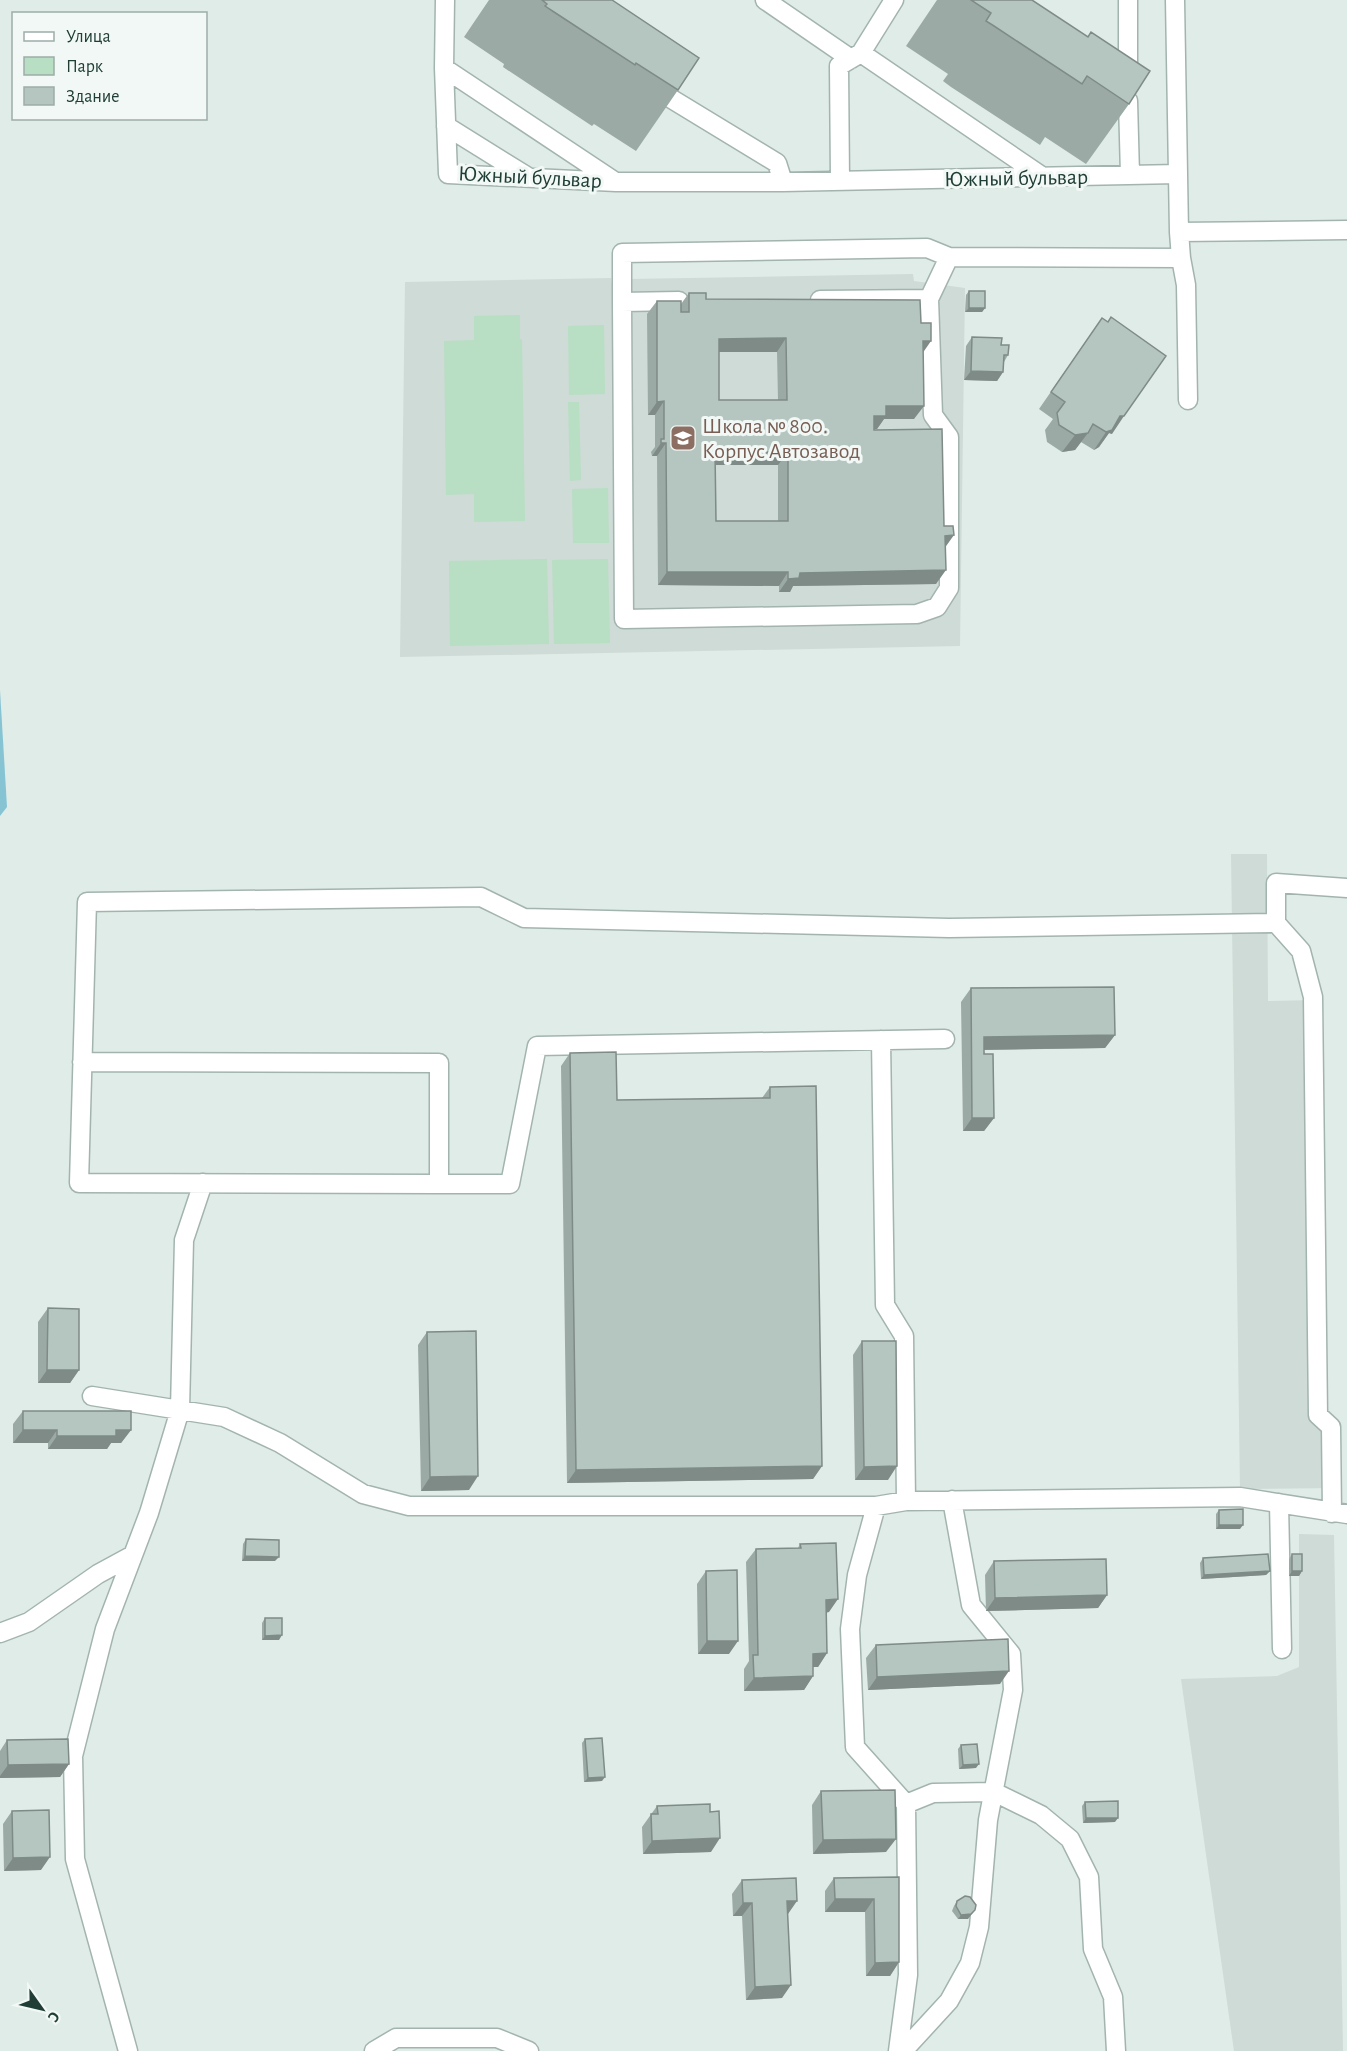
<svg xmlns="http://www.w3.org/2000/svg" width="1347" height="2051" viewBox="0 0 1347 2051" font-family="'Alegreya Sans',sans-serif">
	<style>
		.built { fill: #cedbd6 }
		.green { fill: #b8dec4 }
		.water { fill: #86c4d3 }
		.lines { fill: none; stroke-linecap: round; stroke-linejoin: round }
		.minor-casing { stroke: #a3b4ae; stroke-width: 21 }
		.minor { stroke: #fff; stroke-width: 18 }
		.wall { fill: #9caaa5; fill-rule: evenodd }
		.shaded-wall { fill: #7f8b86 }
		.building { fill: #b5c6c0; stroke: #7f8b86; stroke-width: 1.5; fill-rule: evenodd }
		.labels { text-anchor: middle; stroke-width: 6; stroke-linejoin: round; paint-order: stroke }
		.street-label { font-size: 22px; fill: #203d36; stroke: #f1f8f5 }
		.education-label { font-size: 22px; fill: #785e54; stroke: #f1f8f5; text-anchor: start }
	</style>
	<rect width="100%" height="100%" fill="#e0ece7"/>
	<path class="built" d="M913 274 914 281 965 288 960 646 400 657 405 282 611 278 612 284H630V279Z
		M1231 854H1267L1268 1001 1315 1000 1321 1423 1335 1488 1240 1489Z
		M1299 1534 1334 1535 1343 2051H1234L1181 1679 1277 1676 1299 1667V1576H1289V1559L1299 1558Z"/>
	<path class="green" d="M520 315V339L522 340 525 521 474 522V494L446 495 444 341 474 340V316Z
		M604 325 605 394 569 395 568 326Z
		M568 402H579L581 480 570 481Z
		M608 488 609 543H573L572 489Z
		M547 559 549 644 450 646 449 561Z
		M608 559 610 643 554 644 552 560Z"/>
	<path class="water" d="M0 690 7 807 0 816Z"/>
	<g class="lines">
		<g class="minor-casing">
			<path id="minor" d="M445 0 444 68 448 174 616 182H783L1178 174
				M765 0 851 59
				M894 0 861 53 1040 175
				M1175 0 1179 232 1347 230
				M444 68 614 181
				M1128 81V0
				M652 87 777 163 783 182
				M1110 89 1128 101 1130 175
				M446 126 528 177
				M840 181 839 66 861 53
				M1181 258 1186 285 1188 400
				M820 300 929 299
				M679 301 622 302 624 619 917 614 937 607 949 588V437L933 415 929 299 949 257
				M622 302V253L927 248 949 257 1181 258 1179 232
				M881 1040 885 1305 904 1336 906 1501
				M82 1062 439 1063V1184L79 1183 87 902 481 897 524 918 949 928 1276 923
				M439 1184H510L537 1046 945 1039
				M92 1396 224 1417 280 1443 363 1494 409 1506H876L906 1501 1240 1497 1347 1514
				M1279 1503 1282 1649
				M876 1506 857 1575 850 1629 855 1747 906 1804 908 1975 898 2051
				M1332 1513 1331 1427 1318 1415 1313 997 1301 951 1276 923V883L1347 888
				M0 1633 29 1622 98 1574 133 1555
				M906 1804 933 1793 994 1792 1041 1815 1070 1839 1089 1877 1093 1949 1113 1997 1116 2051
				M128 2051 75 1859 73 1756 105 1629 149 1513 180 1410 184 1240 203 1183
				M374 2051 396 2038H497L529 2051
				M903 2051 949 2001 970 1963 979 1927 988 1820 1013 1690 1011 1654 971 1605 952 1500"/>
		</g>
		<use href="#minor" class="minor"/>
	</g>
	<path class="wall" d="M489 0H612L678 90 636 151 594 124 592 126 503 67 504 64 464 37Z
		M937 0H1032L1129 104 1086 164 1045 137 1040 145 951 87 943 81 948 74 906 46Z
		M969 291 985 308 982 312H965L966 295Z
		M689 293 706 299 921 323 923 354 914 419H884L877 429H874V430L944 526 945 547 936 584 793 586 790 592H779V586L658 585 657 456H652L651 452 655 447V415H648L647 314 657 301 681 304ZM719 352H777L778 400H719ZM715 465H778V521H716Z
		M1102 318 1112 434 1109 433 1099 447 1094 450 1081 442 1075 450 1062 452 1047 442 1045 430 1053 419 1039 409Z
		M972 337 1001 345 1008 355 1004 362 1003 372 997 381 964 380 966 346Z
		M971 988 1115 1035 1105 1048 984 1050 994 1118 984 1131H963L961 1002Z
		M570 1053 617 1100 762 1098 770 1087 822 1466 813 1479 567 1483 561 1066Z
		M48 1308 79 1370 70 1383H38V1322Z
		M427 1332 469 1490 421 1491 418 1345Z
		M862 1341 888 1480H855L853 1355Z
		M23 1411 131 1430 121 1443H111L107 1449H48V1443H13V1424Z
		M1219 1510 1240 1529H1216V1514Z
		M246 1539 275 1561H242L243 1544Z
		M800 1544 829 1612 826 1613 827 1653 818 1667H813V1676L804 1690 744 1691V1669L749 1661 746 1562 756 1549 798 1548Z
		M1292 1554 1302 1571 1299 1576H1289V1559Z
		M1203 1558 1270 1571 1266 1575 1201 1579 1200 1563Z
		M994 1561 1107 1595 1098 1608 986 1611 985 1575Z
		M706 1571 729 1654H698L697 1584Z
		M265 1618 279 1640H262V1623Z
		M876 1645 1000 1684 868 1690 866 1658Z
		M585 1739 602 1781 584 1782 582 1743Z
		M7 1740 69 1764 60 1777 0 1778V1751Z
		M961 1745 976 1768 959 1769 958 1749Z
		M821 1791 886 1852 813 1854 812 1805Z
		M1085 1802 1115 1822 1083 1823 1082 1806Z
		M657 1806 711 1852 643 1854 642 1827Z
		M12 1811 41 1870 4 1871 3 1824Z
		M899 1877V1962L890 1976H866L865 1912H825V1891L834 1878Z
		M742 1880 788 1914 782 1998 746 2000 742 1916H733L732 1894Z
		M957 1901 968 1919H958L952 1911 954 1906Z"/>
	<path class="shaded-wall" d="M969 308H985L982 312H965Z
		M786 338 777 352H709L719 339Z
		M923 341H931L922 354Z
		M971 371 1003 372 997 381 964 380Z
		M664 401 655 415H648L657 402Z
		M886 406H924L914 419H884L877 429H865L874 416Z
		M1120 416H1124L1112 434 1109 433 1099 447 1094 450 1106 432Z
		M1088 433 1075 450 1062 452 1075 435Z
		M661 443H666L657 456H652Z
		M715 452H788L778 465H706Z
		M954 535 944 549 945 536Z
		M946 570 936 584 793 586 790 592H779L788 579 800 573Z
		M667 572H788L779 586 658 585Z
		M1115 1035 1105 1048 975 1050 984 1037Z
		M972 1118H994L984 1131H963Z
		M47 1370H79L70 1383H38Z
		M23 1430H57L48 1443H13Z
		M116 1430H131L121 1443H111L107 1449H48L57 1436Z
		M822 1466 813 1479 567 1483 576 1470Z
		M897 1466 888 1480H855L864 1467Z
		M478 1476 469 1490 421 1491 430 1477Z
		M1219 1525H1243L1240 1529H1216Z
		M245 1556 279 1557 275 1561H242Z
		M1270 1571 1266 1575 1201 1579 1204 1575Z
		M1292 1571H1302L1299 1576H1289Z
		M1107 1595 1098 1608 986 1611 995 1598Z
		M838 1599 829 1612 816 1613 826 1600Z
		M282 1635 279 1640H262L265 1636Z
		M707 1641H738L729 1654H698Z
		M827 1653 818 1667H804L813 1654Z
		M1009 1671 1000 1684 868 1690 877 1677Z
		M813 1676 804 1690 744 1691 754 1678Z
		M69 1764 60 1777 0 1778V1776L8 1765Z
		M979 1764 976 1768 959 1769 963 1765Z
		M605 1777 602 1781 584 1782 588 1778Z
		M1086 1818H1118L1115 1822 1083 1823Z
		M720 1838 711 1852 643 1854 652 1841Z
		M896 1839 886 1852 813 1854 823 1840Z
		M50 1857 41 1870 4 1871 13 1858Z
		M835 1899H874L865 1912H825Z
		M787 1901H797L788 1914H777Z
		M743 1903H752L742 1916H733Z
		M975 1910 968 1919H958L961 1915Z
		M899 1962 890 1976H866L875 1963Z
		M791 1985 782 1998 746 2000 755 1987Z"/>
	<path class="building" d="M542 0H612L699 58 678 90 636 63 635 65 554 12 545 6 547 4Z
		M971 0H1032L1088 37 1091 32 1150 71 1129 104 1087 76 1082 84 994 26 986 21 991 13Z
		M969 291H985V308H969Z
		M689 293H706V299L920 300 921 323H931V341H923L924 406H886V416H874V430L942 429 944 526H953L954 535 945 536 946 570 800 573 799 578 788 579V572H667L666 443H661V439H664V401L657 402V301H681V312H689ZM786 338 787 400H719V339ZM715 452H788V521H716Z
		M1111 317 1166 356 1124 416H1120L1112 430 1106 432 1093 424 1088 433 1075 435 1059 425 1057 413 1065 402 1051 392 1102 318 1108 322Z
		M972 337 1002 338 1001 345H1009L1008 355H1004L1003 372 971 371Z
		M1114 987 1115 1035 984 1037V1054H993L994 1118H972L971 988Z
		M616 1052 617 1100 770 1098V1087L816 1086 822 1466 576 1470 570 1053Z
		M48 1308 79 1309V1370H47Z
		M476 1331 478 1476 430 1477 427 1332Z
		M862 1341H896L897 1466 864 1467Z
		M23 1411H131V1430H116V1436H57V1430H23Z
		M1243 1509V1525H1219V1510Z
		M246 1539 279 1540V1557L245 1556Z
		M836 1543 838 1599 826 1600 827 1653 813 1654V1676L754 1678 753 1655H758L756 1549 801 1548 800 1544Z
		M1268 1554 1270 1571 1204 1575 1203 1558Z
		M1292 1554H1302V1571H1292Z
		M1106 1559 1107 1595 995 1598 994 1561Z
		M737 1570 738 1641H707L706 1571Z
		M265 1618H282V1635L265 1636Z
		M1008 1639 1009 1671 877 1677 876 1645Z
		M602 1738 605 1777 588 1778 585 1739Z
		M68 1739 69 1764 8 1765 7 1740Z
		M977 1744 979 1764 963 1765 961 1745Z
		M895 1790 896 1839 823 1840 821 1791Z
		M1118 1801V1818H1086L1085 1802Z
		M710 1804V1812L719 1811 720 1838 652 1841 651 1814H658L657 1806Z
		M49 1810 50 1857 13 1858 12 1811Z
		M899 1877V1962L875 1963 874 1899H835L834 1878Z
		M796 1878 797 1901H787L791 1985 755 1987 752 1903H743L742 1880Z
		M965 1896 970 1897 976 1905 975 1910 971 1914 961 1915 956 1906 957 1901Z"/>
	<defs>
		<g id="school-square" transform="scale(1.35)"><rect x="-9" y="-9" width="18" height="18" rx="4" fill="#8d6e63" stroke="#f1f8f5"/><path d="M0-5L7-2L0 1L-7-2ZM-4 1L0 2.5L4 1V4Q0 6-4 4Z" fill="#fff"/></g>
	</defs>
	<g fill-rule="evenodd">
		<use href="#school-square" x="683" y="438"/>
	</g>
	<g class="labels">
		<g class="street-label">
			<text transform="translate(530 176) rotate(3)" y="8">Южный бульвар</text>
			<text transform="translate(1016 177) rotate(-1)" y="8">Южный бульвар</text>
		</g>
		<g class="education-label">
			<text x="702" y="433">Школа № 800.<tspan x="702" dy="25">Корпус Автозавод</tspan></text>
		</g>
	</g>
	<rect x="12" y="12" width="195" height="108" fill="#f1f8f5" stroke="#9dada9" stroke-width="1.5"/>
	<rect x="24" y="32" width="30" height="9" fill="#ffffff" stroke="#9dada9" stroke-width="1.5"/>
	<text x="66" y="42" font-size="18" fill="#203d36">Улица</text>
	<rect x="24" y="57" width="30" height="18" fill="#b8dec4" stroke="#9dada9" stroke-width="1.5"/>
	<text x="66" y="72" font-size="18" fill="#203d36">Парк</text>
	<rect x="24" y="87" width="30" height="18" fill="#b5c6c0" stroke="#9dada9" stroke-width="1.5"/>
	<text x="66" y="102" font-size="18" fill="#203d36">Здание</text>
	<g transform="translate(42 2009) rotate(124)" stroke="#f1f8f5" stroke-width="4.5" paint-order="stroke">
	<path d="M0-4.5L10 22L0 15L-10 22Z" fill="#203d36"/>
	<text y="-9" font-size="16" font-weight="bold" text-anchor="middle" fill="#203d36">С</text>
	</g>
</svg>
